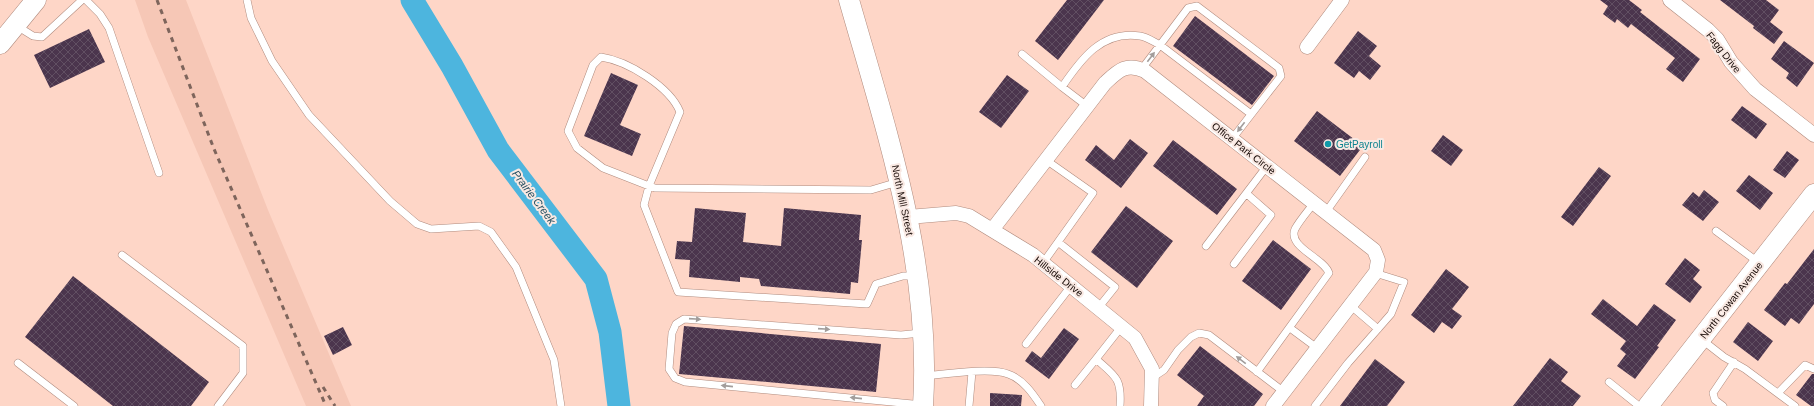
<svg xmlns="http://www.w3.org/2000/svg" width="1814" height="406" viewBox="0 0 1814 406" font-family="Helvetica,sans-serif">
	<style>
		.built { fill: #f6c7b6 }
		.lines { fill: none; stroke-linecap: round; stroke-linejoin: round }
		.river { stroke: #4db5de; stroke-width: 23 }
		.building { fill: url(#building-cross-hatch) }
		.lane-casing { stroke: #b08b7e; stroke-width: 8 }
		.street-casing { stroke: #b08b7e; stroke-width: 15 }
		.secondary-casing { stroke: #b08b7e; stroke-width: 21 }
		.lane { stroke: #fff; stroke-width: 7 }
		.street { stroke: #fff; stroke-width: 14 }
		.secondary { stroke: #fff; stroke-width: 20 }
		.rail { stroke: #7e655c; stroke-width: 3; stroke-dasharray: 5 5; stroke-linecap: butt }
		.oneway { fill: #a29d9b }
		.culture-dot { fill: #0f9aa8; stroke: #f9e9e3; stroke-width: 1.5 }
		.labels { text-anchor: middle; stroke-width: 4; stroke-linejoin: round; paint-order: stroke }
		.street-label { font-size: 10px; fill: #170a06; stroke: #f9e9e3 }
		.culture-label { font-size: 10px; fill: #0d838f; stroke: #f9e9e3; text-anchor: start }
		.water-label { font-size: 11px; font-style: italic; fill: #244f61; stroke: #f9e9e3 }
	</style>
	<defs>
		<pattern id="building-cross-hatch" width="8" height="8" patternUnits="userSpaceOnUse"><rect width="8" height="8" fill="#4b354d"/><path d="M0 0l8 8M0 8l8-8" fill="none" stroke="#614f62"/></pattern>
	</defs>
	<rect width="100%" height="100%" fill="#fed6c7"/>
	<path class="built" d="M135 0H186L268 210 351 406H306L148 37Z"/>
	<g class="lines">
		<path class="river" d="M412 0 452 66 498 150 596 279 610 332 619 406"/>
	</g>
	<path class="building" d="M1067 0H1104L1058 60 1035 41Z
		M1600 0H1629L1642 10 1640 12 1700 59 1683 82 1666 69 1675 58 1631 24 1628 28 1617 19 1615 23 1603 14 1608 6Z
		M1720 0H1766L1779 10 1770 22 1783 32 1774 44 1753 28 1754 26Z
		M1195 16 1274 76 1252 105 1173 46Z
		M89 29 105 62 50 88 34 55Z
		M1358 31 1377 46 1369 56 1381 66 1370 80 1359 71 1354 78 1334 63Z
		M1784 41 1814 63 1797 87 1786 78 1789 73 1771 59Z
		M611 73 638 85 620 125 641 134 632 156 584 136Z
		M1007 75 1029 91 1001 128 979 112Z
		M1742 106 1767 124 1756 139 1731 120Z
		M1317 111 1363 146 1340 176 1294 141Z
		M1443 135 1463 150 1451 166 1431 151Z
		M1130 139 1148 153 1121 188 1085 160 1096 145 1114 160Z
		M1173 140 1237 189 1217 215 1153 166Z
		M1787 151 1799 160 1785 178 1773 170Z
		M1599 167 1611 176 1573 226 1561 217Z
		M1749 175 1773 193 1760 210 1736 191Z
		M1704 190 1719 202 1703 221 1682 205 1693 192 1699 197Z
		M1126 206 1173 241 1137 288 1091 252Z
		M695 208 746 213 743 242 781 246 784 208 861 215 859 240H862L858 283 851 282 850 294 761 286 759 279 740 277V282L689 277 690 260 675 259 677 241 692 242Z
		M1273 240 1311 269 1281 310 1242 281Z
		M1814 249V304L1799 324 1791 318 1785 326 1764 310 1785 283 1787 284Z
		M1685 258 1700 270 1693 279 1702 287 1690 303 1665 284Z
		M1446 269 1469 287 1452 309 1462 316 1452 329 1442 322 1434 333 1411 315Z
		M73 276 209 382 191 406H113L25 337Z
		M1603 299 1637 326 1654 304 1676 320 1657 346 1659 347 1635 379 1617 366 1626 354 1620 349 1626 341 1591 314Z
		M1748 322 1773 341 1758 361 1733 342Z
		M684 326 881 344 876 392 679 374Z
		M343 327 352 345 333 355 324 336Z
		M1064 328 1079 339 1049 379 1025 361 1032 351 1041 358Z
		M1200 346 1263 394 1254 406H1197L1204 396 1177 375Z
		M1550 358 1568 372 1561 381 1581 396 1573 406H1513Z
		M1375 359 1405 382 1387 406H1340Z
		M1812 374H1814V406H1811L1796 395Z
		M990 393 1022 395 1021 406H990Z"/>
	<g class="lines">
		<g class="lane-casing">
			<path id="lane" d="M86 0 100 14 109 28 159 173
				M247 0 251 18 272 61 309 115 390 201 417 224 431 229 479 226 491 232 516 267 554 360 561 406
				M17 26 33 36 42 37 82 0
				M1022 54 1062 87
				M1141 70 1160 45 1251 114
				M1087 106 1062 87C1081 59 1102 30 1140 36 1147 37 1154 42 1160 45L1188 8 1197 6 1279 68 1281 76 1232 139
				M898 182 871 190 655 188 649 186 603 168 577 148 568 131 593 65 601 57C628 61 670 87 680 112L649 186 644 205 678 292 867 304 876 284 903 276H915
				M1326 212 1365 157
				M1716 231 1758 262
				M1058 242 1115 287 1099 307
				M1206 246 1267 166
				M122 255 243 346V373L218 406
				M1043 263 1093 193 1046 160
				M1234 264 1271 215 1247 194
				M1350 305 1378 329
				M1290 328 1317 348
				M921 333 901 335 684 319 676 324 672 333 669 369 675 378 685 382 923 405
				M1701 339 1724 357 1745 369 1795 406
				M1026 344 1071 286
				M18 363 74 406
				M1257 372 1329 273C1324 258 1287 247 1295 229 1300 220 1308 211 1314 203
				M925 376C945 374 991 367 1008 374 1023 379 1033 394 1041 406
				M1152 378 1164 370 1178 350 1191 337 1199 333 1209 335 1284 392
				M1609 382 1639 406
				M1075 385 1096 359
				M1778 393 1805 365 1814 369
				M969 406 972 372
				M1120 406C1122 378 1115 376 1096 359L1122 326
				M1315 406 1348 363 1391 314 1404 282 1375 273
				M1723 406 1715 400 1713 393 1734 362"/>
		</g>
		<g class="street-casing">
			<path id="street" d="M1670 0 1708 30 1717 39 1731 62 1755 89 1814 135
				M1307 47 1342 0
				M908 217 956 213 969 216 1033 255 1135 338 1152 369 1151 406
				M992 230 1105 83C1118 71 1126 62 1145 71L1374 250 1378 260 1376 272 1273 406"/>
		</g>
		<g class="secondary-casing">
			<path id="secondary" d="M849 0C887 133 932 266 923 406
				M0 44 36 0
				M1648 406 1814 194"/>
		</g>
		<use href="#lane" class="lane"/>
		<use href="#street" class="street"/>
		<use href="#secondary" class="secondary"/>
		<path class="rail" d="M157 0 214 149 326 406
			M323 387 335 406"/>
	</g>
	<defs><path id="oneway-solid" d="M-6-.8H1V-3.2L6.5 0L1 3.2V.8H-6Z"/></defs>
	<g class="oneway">
		<use href="#oneway-solid" transform="translate(1151 57) rotate(-53)"/>
		<use href="#oneway-solid" transform="translate(1241 127) rotate(127)"/>
		<use href="#oneway-solid" transform="translate(695 319) rotate(4)"/>
		<use href="#oneway-solid" transform="translate(824 329) rotate(4)"/>
		<use href="#oneway-solid" transform="translate(1241 360) rotate(-143)"/>
		<use href="#oneway-solid" transform="translate(727 386) rotate(-174)"/>
		<use href="#oneway-solid" transform="translate(856 398) rotate(-174)"/>
	</g>
	<circle class="culture-dot" cx="1328" cy="144" r="4"/>
	<g class="labels">
		<g class="street-label">
			<text transform="translate(1724 52) rotate(52)" y="4">Fagg Drive</text>
			<text transform="translate(1244 148) rotate(38)" y="4">Office Park Circle</text>
			<text transform="translate(903 200) rotate(78)" y="4">North Mill Street</text>
			<text transform="translate(1059 276) rotate(38)" y="4">Hillside Drive</text>
			<text transform="translate(1731 300) rotate(-52)" y="4">North Cowan Avenue</text>
		</g>
		<g class="culture-label">
			<text x="1336" y="148">GetPayroll</text>
		</g>
		<g class="water-label">
			<text transform="translate(534 197) rotate(53)" y="4">Prairie Creek</text>
		</g>
	</g>
</svg>
